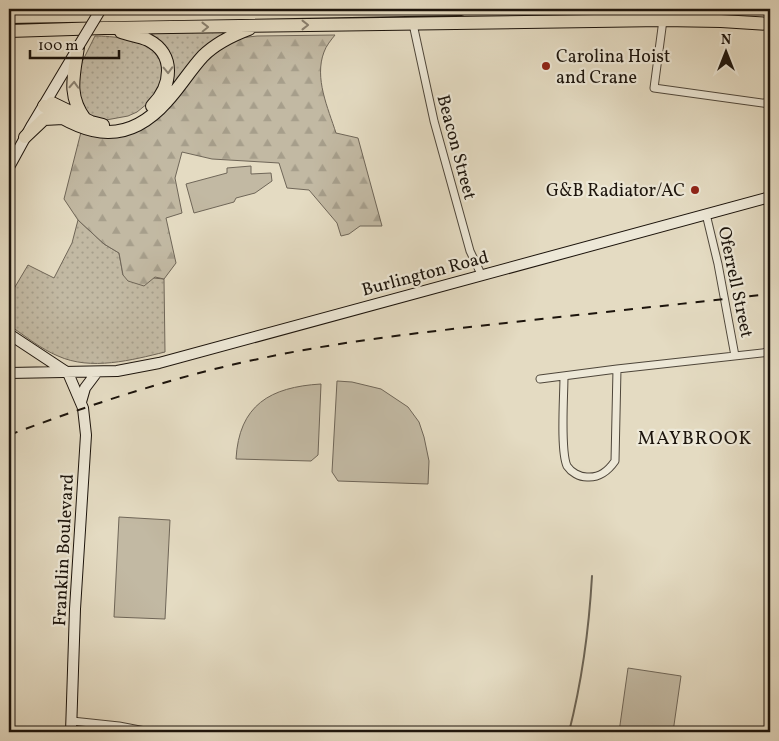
<svg xmlns="http://www.w3.org/2000/svg" width="779" height="741" viewBox="0 0 779 741" font-family="Vollkorn,serif">
	<style>
		.grass { fill: url(#grass-dots); stroke: #6f6658 }
		.forest { fill: url(#forest-firs); stroke: #6f6658 }
		.garden { fill: #c2b9a3; stroke: #6f6658 }
		.lines { fill: none; stroke-linecap: round; stroke-linejoin: round }
		.stream { stroke: #6b6354; stroke-width: 2 }
		.street-casing { stroke: #4e463a; stroke-width: 9 }
		.secondary-casing { stroke: #1c140c; stroke-width: 12 }
		.highway-casing { stroke: #1c140c; stroke-width: 14 }
		.street { stroke: #ede8d7; stroke-width: 7 }
		.secondary { stroke: #ede8d7; stroke-width: 10 }
		.highway { stroke: #e4dbc2; stroke-width: 12 }
		.rail { stroke: #1c140c; stroke-width: 2; stroke-dasharray: 9 9; stroke-linecap: butt }
		.secondary-bridge-casing { stroke: #1c140c; stroke-width: 12; stroke-linecap: butt }
		.secondary-bridge { stroke: #ede8d7; stroke-width: 10 }
		.oneway { stroke: #8a8170 }
		.poi-dot { fill: #8f2418; stroke: #ede8d7; stroke-width: 2 }
		.labels { text-anchor: middle; stroke-width: 4.5; stroke-linejoin: round; paint-order: stroke }
		.poi-label { font-size: 18px; fill: #1c140c; stroke: #ede8d7; text-anchor: start }
		.street-label { font-size: 18px; fill: #1c140c; stroke: #ede8d7 }
		.neighbourhood-label { font-size: 19px; letter-spacing: 1px; fill: #1c140c; stroke: #ede8d7 }
	</style>
	<defs>
		<pattern id="grass-dots" width="8" height="8" patternUnits="userSpaceOnUse" patternTransform="scale(1.25)"><rect width="8" height="8" fill="#c2b9a3"/><path d="M2 2h.1M6 6h.1" fill="none" stroke="#a69e8b" stroke-width="1.8" stroke-linecap="round"/></pattern>
		<pattern id="forest-firs" width="22" height="20" patternUnits="userSpaceOnUse" patternTransform="scale(1.25)"><rect width="22" height="20" fill="#c2b9a3"/><path d="M5 1l3.5 6h-7zM16 11l3.5 6h-7z" fill="#a69e8b"/></pattern>
	</defs>
	<rect width="100%" height="100%" fill="#e4dbc2"/>
	<filter id="stains"><feTurbulence type="fractalNoise" baseFrequency=".004" numOctaves="4"/><feColorMatrix values="0 0 0 0 .2 0 0 0 0 .09 0 0 0 0 .02 0 0 0 .5 -.17"/></filter>
	<radialGradient id="worn" r=".72"><stop offset=".6" stop-color="#630" stop-opacity="0"/><stop offset="1" stop-color="#630" stop-opacity=".3"/></radialGradient>
	<path class="grass" d="M177 31H231L169 93 172 81 151 38V34Z
		M95 36C111 36 145 39 156 51 161 56 163 67 166 73L153 99 137 112 128 116 106 120 88 115 83 110 78 83 81 64Z
		M78 220 104 244 119 253 123 275 164 279 165 352C132 360 91 371 58 356 41 349 25 336 9 325V297L28 265 54 278 72 243Z"/>
	<path class="forest" d="M335 35C331 40 326 46 324 52 314 78 328 108 336 133L358 138 382 226H360L349 234 341 236 337 223 309 190 287 188 279 163 212 159 182 152 175 178 182 213 166 218 176 263 164 279 155 277 144 286 128 281 123 275 119 253 104 244 78 220 64 199 81 132H134L147 126 162 114 212 53 240 38 257 36Z"/>
	<path class="garden" d="M251 166V174L271 173 272 181 255 193 236 198 234 202 194 213 186 184 227 173V168Z
		M337 381 352 382 381 389 408 407 419 422 424 437 429 461 428 484 338 481 332 472Z
		M321 384 318 455 311 461 236 459C239 405 270 387 321 384Z
		M119 517 170 520 165 619 114 617Z
		M628 668 681 676 673 732H619Z"/>
	<g class="lines">
		<path class="stream" d="M569 732C582 681 589 629 592 576"/>
		<g class="street-casing">
			<path id="street" d="M663 20 654 88 770 104
				M413 24 434 121 470 251 481 274
				M706 214 718 264 735 356
				M564 376C564 396 560 450 567 466 571 472 579 477 587 477 600 478 608 471 615 461L617 369
				M540 379 617 369 770 352
				M72 721 119 726 150 732"/>
		</g>
		<g class="secondary-casing">
			<path id="secondary" d="M9 167 32 125 76 51
				M9 334 68 373
				M9 373 117 371 159 363 770 197
				M68 373 83 408 86 435 75 609 71 732
				M81 402 85 388 97 372"/>
		</g>
		<g class="highway-casing">
			<path id="highway" d="M769 9H770
				M9 17 461 9
				M9 31 104 28 663 20 721 21 770 24
				M121 32C129 35 140 36 148 40 176 54 172 86 152 106
				M78 47C74 75 67 95 85 119
				M52 103 91 122 103 125
				M44 106C89 138 128 145 167 101 180 87 190 70 203 56 216 43 233 35 249 29
				M25 137 44 119 63 118"/>
		</g>
		<use href="#street" class="street"/>
		<use href="#secondary" class="secondary"/>
		<use href="#highway" class="highway"/>
		<path class="rail" d="M9 435C92 404 176 376 263 358 343 341 425 332 506 323 594 313 682 304 770 294"/>
		<g class="secondary-bridge-casing">
			<path id="secondary-bridge" d="M78 47 101 9"/>
		</g>
		<use href="#secondary-bridge" class="secondary-bridge"/>
	</g>
	<defs><path id="oneway-chevron" d="M-2-3.5L2.5 0L-2 3.5" fill="none" stroke-width="1.6" stroke-linecap="round" stroke-linejoin="round" transform="scale(1.25)"/></defs>
	<g class="oneway">
		<use href="#oneway-chevron" transform="translate(305 25)"/>
		<use href="#oneway-chevron" transform="translate(205 27) rotate(-1)"/>
		<use href="#oneway-chevron" transform="translate(168 70) rotate(88)"/>
		<use href="#oneway-chevron" transform="translate(74 85) rotate(-87)"/>
	</g>
	<g class="poi-dot">
		<circle cx="546" cy="66" r="5"/>
		<circle cx="695" cy="190" r="5"/>
	</g>
	<g class="labels">
		<g class="poi-label">
			<text x="556" y="62">Carolina Hoist<tspan x="556" dy="21">and Crane</tspan></text>
			<text x="685" y="196" text-anchor="end">G&amp;B Radiator/AC</text>
		</g>
		<g class="street-label">
			<text transform="translate(457 147) rotate(75)" y="6">Beacon Street</text>
			<text transform="translate(425 273) rotate(-15)" y="6">Burlington Road</text>
			<text transform="translate(736 282) rotate(78)" y="6">Oferrell Street</text>
			<text transform="translate(63 550) rotate(-87)" y="6">Franklin Boulevard</text>
		</g>
		<g class="neighbourhood-label">
			<text x="695" y="444">MAYBROOK</text>
		</g>
	</g>
	<rect width="779" height="741" fill="none" stroke="#e4dbc2" stroke-width="30"/>
	<rect x="10" y="10" width="759" height="721" fill="none" stroke="#1c140c" stroke-width="2.5"/>
	<rect x="15" y="15" width="749" height="711" fill="none" stroke="#1c140c"/>
	<g transform="translate(726 52)" stroke="#ede8d7" stroke-width="4" paint-order="stroke">
	<path d="M0-4L9 19L0 12L-9 19Z" fill="#1c140c"/>
	<text y="-8" font-size="14" font-weight="bold" text-anchor="middle" fill="#1c140c">N</text>
	</g>
	<path d="M30 50v8h89v-8" fill="none" stroke="#1c140c" stroke-width="2.5"/>
	<text x="38" y="50" font-size="15" fill="#1c140c" stroke="#ede8d7" stroke-width="4" paint-order="stroke">100 m</text>
	<rect width="100%" height="100%" filter="url(#stains)"/>
	<rect width="100%" height="100%" fill="url(#worn)"/>
</svg>
